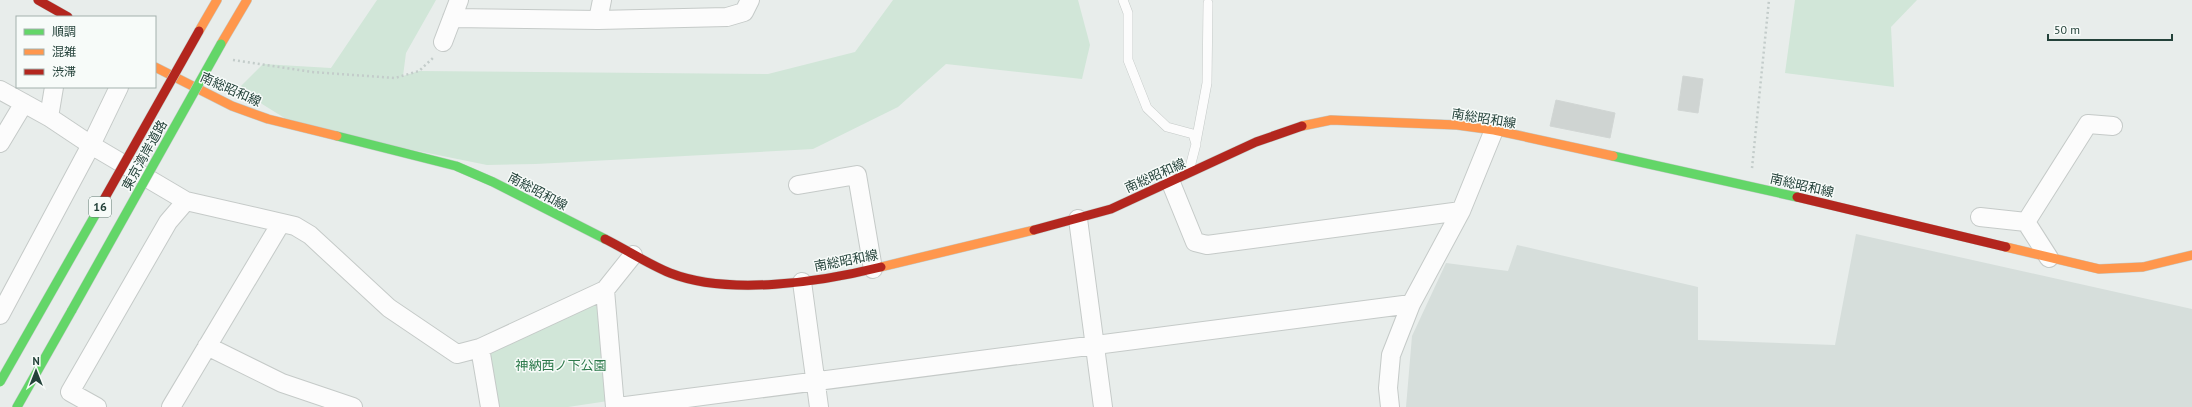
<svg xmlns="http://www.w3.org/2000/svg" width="2192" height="407" viewBox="0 0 2192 407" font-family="'PT Sans','Noto Sans JP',sans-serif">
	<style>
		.built { fill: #d6dedb }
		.green { fill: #d1e6d8 }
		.building { fill: #cfd4d2; stroke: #d1d6d4 }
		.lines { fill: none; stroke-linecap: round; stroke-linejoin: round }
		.lane-casing { stroke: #c5cac8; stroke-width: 10 }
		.street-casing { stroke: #c5cac8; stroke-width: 20 }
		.fast-casing { stroke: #c3cbc8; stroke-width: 10 }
		.slow-casing { stroke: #c3cbc8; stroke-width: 10 }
		.jam-casing { stroke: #c3cbc8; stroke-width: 10 }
		.path { stroke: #c3ccca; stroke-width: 2.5; stroke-dasharray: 2 3; stroke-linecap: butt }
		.lane { stroke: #fcfcfc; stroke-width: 9 }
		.street { stroke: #fcfcfc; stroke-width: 18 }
		.fast { stroke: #63d668; stroke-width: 9 }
		.slow { stroke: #ff974d; stroke-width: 9 }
		.jam { stroke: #b3261e; stroke-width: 9 }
		.fast-bridge-casing { stroke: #c3ccc9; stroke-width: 10; stroke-linecap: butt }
		.jam-bridge-casing { stroke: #c3ccc9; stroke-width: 10; stroke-linecap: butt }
		.fast-bridge { stroke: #63d668; stroke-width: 9 }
		.jam-bridge { stroke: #b3261e; stroke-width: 9 }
		.labels { text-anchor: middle; stroke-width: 3; stroke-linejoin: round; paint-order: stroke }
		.shield { fill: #f7fbf9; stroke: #637a73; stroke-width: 1 }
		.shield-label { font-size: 12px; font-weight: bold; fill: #24423a }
		.street-label { font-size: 13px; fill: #24423a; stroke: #f7fbf9 }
		.park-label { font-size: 13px; fill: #2d7a4b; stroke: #f7fbf9 }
	</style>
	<rect width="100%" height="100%" fill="#e8edeb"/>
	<path class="built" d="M1856 234 2192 309V407H1406L1412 336 1446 263 1508 271 1517 245 1698 287V340L1835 345Z"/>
	<path class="green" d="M377 0H436L406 53 403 76 419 71 768 74 855 52 893 0H1078L1090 45 1082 79 946 64 898 107 813 149 536 164 487 165 299 127 238 89 263 64 331 68Z
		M1795 0H1917L1891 27 1894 87 1785 73Z
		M599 301 608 401 568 407H497L488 352Z"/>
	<path class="building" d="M1683 76 1703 79 1698 113 1678 110Z
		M1556 100 1615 113 1610 138 1550 126Z"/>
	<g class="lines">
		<g class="lane-casing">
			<path id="lane" d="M1123 0 1128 13V60L1147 108 1167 127 1193 134 1196 144 1189 171
				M1196 142 1207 83 1208 3"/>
		</g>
		<g class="street-casing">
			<path id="street" d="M452 18 598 20 727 17 744 12 750 0
				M598 20 602 0
				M443 42 459 0
				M0 90 49 117 91 145 186 201
				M49 117 54 87
				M0 143 24 103
				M1171 183 1195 242 1207 245 1461 211
				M798 185 857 175 873 269
				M1980 217 2026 222 2049 258
				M1078 219 1103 407
				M2026 222 2088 124 2113 126
				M802 282 819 407
				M605 290 615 407
				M0 315 91 145 119 87
				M207 346 282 383 353 407
				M480 348 490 407
				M97 407 70 392 168 222 186 201 295 226 310 235 389 308 457 354 480 348 605 290 633 255
				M171 407 281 223
				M618 407 1411 304
				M1390 407 1388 388 1391 355 1411 304 1461 211 1494 130"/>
		</g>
		<g class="fast-casing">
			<path id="fast" d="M337 136 456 166 493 182 605 239
				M1613 156 1797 197
				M17 407 72 310"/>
		</g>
		<g class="slow-casing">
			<path id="slow" d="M199 31 217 0
				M221 44 247 0
				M155 67 232 106 268 119 337 136
				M1302 126 1331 120 1457 125 1494 130 1613 156
				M2006 247 2099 269 2143 267 2192 255
				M881 267 1034 230"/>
		</g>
		<g class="jam-casing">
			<path id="jam" d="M38 0 68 17
				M1797 197 2006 247
				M1034 230 1111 209 1256 142 1302 126
				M605 239C627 250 648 264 670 273 729 296 821 282 881 267"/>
		</g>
		<path class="path" d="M233 60 312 72 395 78 419 71 434 57
			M1752 168 1769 0"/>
		<use href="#lane" class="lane"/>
		<use href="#street" class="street"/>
		<use href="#fast" class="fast"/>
		<use href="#slow" class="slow"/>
		<use href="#jam" class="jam"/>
		<g class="fast-bridge-casing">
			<path id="fast-bridge" d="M72 310 221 44
				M0 382 98 210"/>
		</g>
		<g class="jam-bridge-casing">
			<path id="jam-bridge" d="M98 210 199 31"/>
		</g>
		<use href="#fast-bridge" class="fast-bridge"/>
		<use href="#jam-bridge" class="jam-bridge"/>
	</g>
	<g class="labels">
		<rect class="shield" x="89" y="197" width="22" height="20" rx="3"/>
		<g class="shield-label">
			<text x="100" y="211">16</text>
		</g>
		<g class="street-label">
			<text transform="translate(231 89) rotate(24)" y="5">南総昭和線</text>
			<text transform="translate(1484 118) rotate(9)" y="5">南総昭和線</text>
			<text transform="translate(144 155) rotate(-61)" y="5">東京湾岸道路</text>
			<text transform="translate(1155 175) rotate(-24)" y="5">南総昭和線</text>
			<text transform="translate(1802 185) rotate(13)" y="5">南総昭和線</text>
			<text transform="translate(538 191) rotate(28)" y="5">南総昭和線</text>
			<text transform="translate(846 260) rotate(-11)" y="5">南総昭和線</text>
		</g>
		<g class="park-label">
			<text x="561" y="370">神納西ノ下公園</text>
		</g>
	</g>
	<rect x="16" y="16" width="140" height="72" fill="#f7fbf9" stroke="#a3b1ad"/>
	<rect x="24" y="29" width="20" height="6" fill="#63d668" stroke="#a3b1ad"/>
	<text x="52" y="36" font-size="12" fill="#24423a">順調</text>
	<rect x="24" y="49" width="20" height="6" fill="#ff974d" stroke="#a3b1ad"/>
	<text x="52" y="56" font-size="12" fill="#24423a">混雑</text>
	<rect x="24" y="69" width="20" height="6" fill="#b3261e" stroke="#a3b1ad"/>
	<text x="52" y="76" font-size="12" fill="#24423a">渋滞</text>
	<g transform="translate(36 371)" stroke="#f7fbf9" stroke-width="3" paint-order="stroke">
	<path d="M0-3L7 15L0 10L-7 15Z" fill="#24423a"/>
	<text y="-6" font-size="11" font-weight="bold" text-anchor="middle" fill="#24423a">N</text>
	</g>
	<path d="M2048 34v6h124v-6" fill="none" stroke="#24423a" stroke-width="2"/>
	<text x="2054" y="34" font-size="12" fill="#24423a" stroke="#f7fbf9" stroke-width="3" paint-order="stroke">50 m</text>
</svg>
